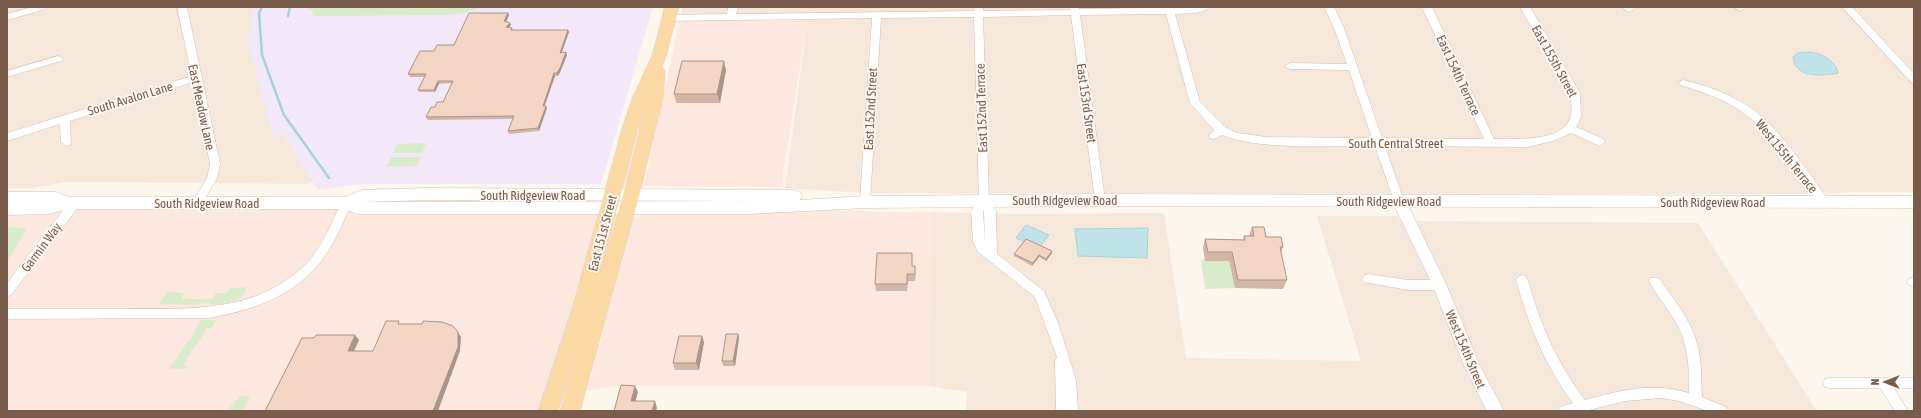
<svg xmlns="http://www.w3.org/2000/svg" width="1921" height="418" viewBox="0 0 1921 418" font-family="'Asap Condensed',sans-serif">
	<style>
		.residential { fill: #f5e8da }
		.commercial { fill: #fde8e0 }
		.education { fill: #f3e8fa }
		.green { fill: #d8ecc9 }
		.water { fill: #bfe3e8; stroke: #a5d3da }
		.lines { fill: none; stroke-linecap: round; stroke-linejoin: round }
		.stream { stroke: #a5d3da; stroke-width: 2.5 }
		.minor-casing { stroke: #d1beb0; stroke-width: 1 }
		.tertiary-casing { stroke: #d1beb0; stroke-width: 1 }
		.secondary-casing { stroke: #d6c0b0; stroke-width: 1 }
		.primary-casing { stroke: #dad1cd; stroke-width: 1 }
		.minor { fill: #fff; fill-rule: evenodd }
		.tertiary { fill: #fff; fill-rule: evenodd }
		.secondary { fill: #fff; fill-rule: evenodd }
		.primary { fill: #fbd9a5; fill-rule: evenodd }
		.wall { fill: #d1b7a8 }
		.shaded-wall { fill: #aa9588 }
		.building { fill: #f3d5c3; stroke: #aa9588 }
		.labels { text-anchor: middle; stroke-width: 3.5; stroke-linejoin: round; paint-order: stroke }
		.street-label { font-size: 13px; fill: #7a5c4d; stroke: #fffaf3 }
	</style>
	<rect width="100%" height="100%" fill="#fdf6ec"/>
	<path class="residential" d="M7 7H255L252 18V32L247 34 273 136 283 133 314 182 307 184 66 182 33 188H7Z
		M683 7H1914V192H1848L1827 194 866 193 785 188 808 17 680 18Z
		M932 212 1019 214 1164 213 1186 358 1361 361 1317 216H1397L1400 221 1698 223 1817 411H966L967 392 929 386Z"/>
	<path class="commercial" d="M808 17 781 187 644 186 680 18Z
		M609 207 548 411H7V209Z
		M855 210 872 212H932L929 386H613L587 391 633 219 642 215Z"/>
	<path class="education" d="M255 7H653L601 184H362L318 190 283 133 273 136 246 34 252 32V18Z"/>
	<path class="green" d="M306 7H482L465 13 447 15 312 16 314 13Z
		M426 143 422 153H393L397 144Z
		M391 157H421L417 166 387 167Z
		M7 227 24 228 26 231 7 262Z
		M1205 259V261H1245L1231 269 1235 288 1205 289 1201 260Z
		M247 287 242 298 219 305 200 302 198 305 159 304 167 292 184 293 181 299H212L216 293H227L230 288Z
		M202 320H216L211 328H207C200 341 191 352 183 365L187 366 186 369H170L166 373 188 341H190L198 324Z
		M240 396H250L243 411H227Z"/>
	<path class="water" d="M1809 52C1821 53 1835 60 1838 73 1823 76 1795 79 1793 57L1798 53Z
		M1026 225 1049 235 1039 248 1016 238Z
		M1148 228 1147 258 1078 256 1075 229Z"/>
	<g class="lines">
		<path class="stream" d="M262 7 259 13 262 55 284 115 329 178
			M288 16 290 7"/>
		<g class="minor-casing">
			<path id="minor" d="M32 7H48L46 9 7 20V14Z
				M177 7H187L220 164 217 178 201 205 197 206 192 202 207 178 210 164 193 82 70 121 71 142 70 145 66 146 61 142 60 124 7 141V133L192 76Z
				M728 7H738L736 14 974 11 973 7H983V11L1070 10 1069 7H1079V9L1211 7 1209 9 1196 13 1175 14 1200 102 1225 127 1237 133 1267 137 1372 138 1349 70 1290 69 1285 66 1290 63 1347 64 1334 28 1324 7H1334L1344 28 1382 138 1484 139 1422 7H1432L1494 139C1514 139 1563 142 1570 118 1573 110 1571 101 1570 93L1520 7H1530L1580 93 1581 117 1576 127 1604 139 1605 142 1600 146 1571 133 1553 141 1527 147 1385 146 1404 201 1399 205 1394 201 1375 146C1331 145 1261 151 1222 135L1214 139 1210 138 1209 135 1214 130 1190 103 1166 14 1080 15 1105 200 1100 204 1095 200 1071 15 983 17 989 201 996 211 997 254 1044 291 1058 323 1076 380 1078 411H1056L1055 361 1057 357 1035 297 978 252 973 242 971 211 979 200 974 17 881 18 870 202 865 206 860 202 872 18 669 21 664 18 669 15 727 14ZM984 210V211L985 243 983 212Z
				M1623 7H1633L1634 9 1629 12 1626 11Z
				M1734 7H1744L1745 8 1740 11Z
				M1842 7H1852L1914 74V83L1911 82Z
				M58 56 63 59 61 61 7 77V71Z
				M1683 80C1704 85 1725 92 1743 103 1780 125 1802 166 1828 199L1829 202 1828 205H1820C1795 171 1773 130 1736 108 1719 97 1699 91 1680 85L1678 83Z
				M75 199 80 203 79 206 11 295 7 297V283L71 200Z
				M347 199 352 203C343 221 336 241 324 257 298 295 252 311 208 318L7 319V309C46 309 86 309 125 309 190 308 254 314 305 265 323 247 331 222 343 200Z
				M1368 274 1408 280H1439L1443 282 1445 285 1443 288 1439 290H1408L1364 282 1362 279 1364 276Z
				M1522 275 1526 277 1528 280C1540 324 1557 363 1585 400 1620 390 1653 382 1689 393 1689 369 1689 344 1676 323 1668 308 1657 296 1649 281L1651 278H1659C1674 300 1692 321 1698 347 1702 364 1701 380 1702 397L1726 407 1727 411H1708L1679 401 1661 398 1625 401 1585 411H1559L1560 407 1573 403C1545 366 1528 324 1516 280L1518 277Z
				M1913 277H1914V287L1909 285 1907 282 1909 279Z
				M1829 378H1914V388H1894L1908 411H1895L1880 388H1829L1825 387 1823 383 1825 379Z"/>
		</g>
		<g class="tertiary-casing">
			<path id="tertiary" d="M1399 196 1404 197 1406 201 1447 286 1480 366 1504 411H1487L1464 366 1433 286 1392 201 1394 197Z"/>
		</g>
		<g class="secondary-casing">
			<path id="secondary" d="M428 188 795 190 800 192 802 196 800 200 865 196 1100 194 1914 196V208L1100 206 865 208 749 214H358L345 209H68L49 214 7 215V192H56L69 197H345L362 190ZM428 200 768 201 362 202Z"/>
		</g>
		<g class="primary-casing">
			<path id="primary" d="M665 7H679L666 56 662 67 665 71 663 98 639 196 580 411H560L584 329 558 411H538L573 306 622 129 632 99 652 56ZM645 108 623 196 597 284 638 129Z"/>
		</g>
		<use href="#minor" class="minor"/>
		<use href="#tertiary" class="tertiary"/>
		<use href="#secondary" class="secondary"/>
		<use href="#primary" class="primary"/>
	</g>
	<path class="wall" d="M508 13 509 15 506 22 511 25 509 27 512 28 513 30H568L569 32 561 53 566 52 567 55 561 70 558 76H555L553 81 544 106 547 108 539 131 509 134 508 131 513 119 428 120 426 117 435 107 443 102 452 83 439 84 435 92H420L418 90 425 77H410L408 74 434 51 454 45Z
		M726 70 720 103H676L674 94Z
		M1252 227 1283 247 1281 253 1287 280 1283 289 1235 288 1229 261H1205L1203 248 1205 239 1243 240 1244 236H1249Z
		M912 253V266L916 273 915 281H908L907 291H876L875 284Z
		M1052 253 1046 261 1039 257 1032 266 1014 256V254Z
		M738 334 739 338 735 366H723L722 361Z
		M704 342 699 370H675L673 363Z"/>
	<path class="shaded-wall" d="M508 13 509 15 505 24 504 21Z
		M510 23 511 25 507 29 506 27Z
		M568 30 569 32 561 55 560 53Z
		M566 52 567 55 561 70 558 76 557 73Z
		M724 61 726 70 720 103 717 94Z
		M554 73 555 76 544 108 543 106Z
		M438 81 439 84 435 92 434 90Z
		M546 106 547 108 539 131 538 128Z
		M1052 251V253L1046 261V259Z
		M1039 255V257L1032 266 1033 263Z
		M458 332 461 337 460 351 438 411H433Z
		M738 334 739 338 735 366 733 361Z
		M355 335 359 340 352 355 348 351Z
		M702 336 704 342 699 370 696 363Z
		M635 386 638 392 634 407 631 401Z
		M655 401 657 408 656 411H652Z"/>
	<path class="building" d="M469 13H508L504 21 510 23 506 27 512 28 511 30H568L560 53 566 52 560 68 557 73H554L543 106H546L538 128 508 131 514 116 426 117 431 107H435L437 102H443L453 81H438L434 90H418L426 74H408L420 51H434L437 45H454Z
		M682 61H724L717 94H674Z
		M1252 227H1264L1266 237H1281L1283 247H1280L1287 280H1238L1232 252H1208L1205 239 1245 240 1244 236H1254Z
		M1026 239 1052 251 1046 259 1039 255 1033 263 1014 254Z
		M877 253H912V266H915V274H907V284H875Z
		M386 321H399L398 324H422L423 321 442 322 453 326 458 332V347L433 411H265L302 338H314L316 335H355L348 351H373Z
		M726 334H738L733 361H722Z
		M679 336H702L696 363H673Z
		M621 385 635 386 631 401H655L652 411H614Z"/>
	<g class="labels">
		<g class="street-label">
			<text transform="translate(1555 61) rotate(61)" y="5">East 155th Street</text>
			<text transform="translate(1459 75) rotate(65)" y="5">East 154th Terrace</text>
			<text transform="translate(130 98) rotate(-17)" y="5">South Avalon Lane</text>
			<text transform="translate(1087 103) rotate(82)" y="5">East 153rd Street</text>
			<text transform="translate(202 107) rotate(78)" y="5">East Meadow Lane</text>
			<text transform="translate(981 108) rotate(-92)" y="5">East 152nd Terrace</text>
			<text transform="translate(870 109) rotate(-87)" y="5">East 152nd Street</text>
			<text x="1396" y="148">South Central Street</text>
			<text transform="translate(1787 156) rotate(51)" y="5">West 155th Terrace</text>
			<text x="533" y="200">South Ridgeview Road</text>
			<text x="1065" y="205">South Ridgeview Road</text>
			<text x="1389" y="206">South Ridgeview Road</text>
			<text x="1713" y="207">South Ridgeview Road</text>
			<text x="207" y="208">South Ridgeview Road</text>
			<text transform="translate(602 233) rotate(-75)" y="5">East 151st Street</text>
			<text transform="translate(41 247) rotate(-53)" y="5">Garmin Way</text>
			<text transform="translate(1466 349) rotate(67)" y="5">West 154th Street</text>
		</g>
	</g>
	<rect width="1921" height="418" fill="none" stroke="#7a5c4d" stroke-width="16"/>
	<g transform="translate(1885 382) rotate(270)" stroke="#fffaf3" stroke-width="3" paint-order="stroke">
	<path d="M0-3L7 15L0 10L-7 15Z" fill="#7a5c4d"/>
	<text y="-6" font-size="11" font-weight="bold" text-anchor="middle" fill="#7a5c4d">N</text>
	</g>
</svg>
